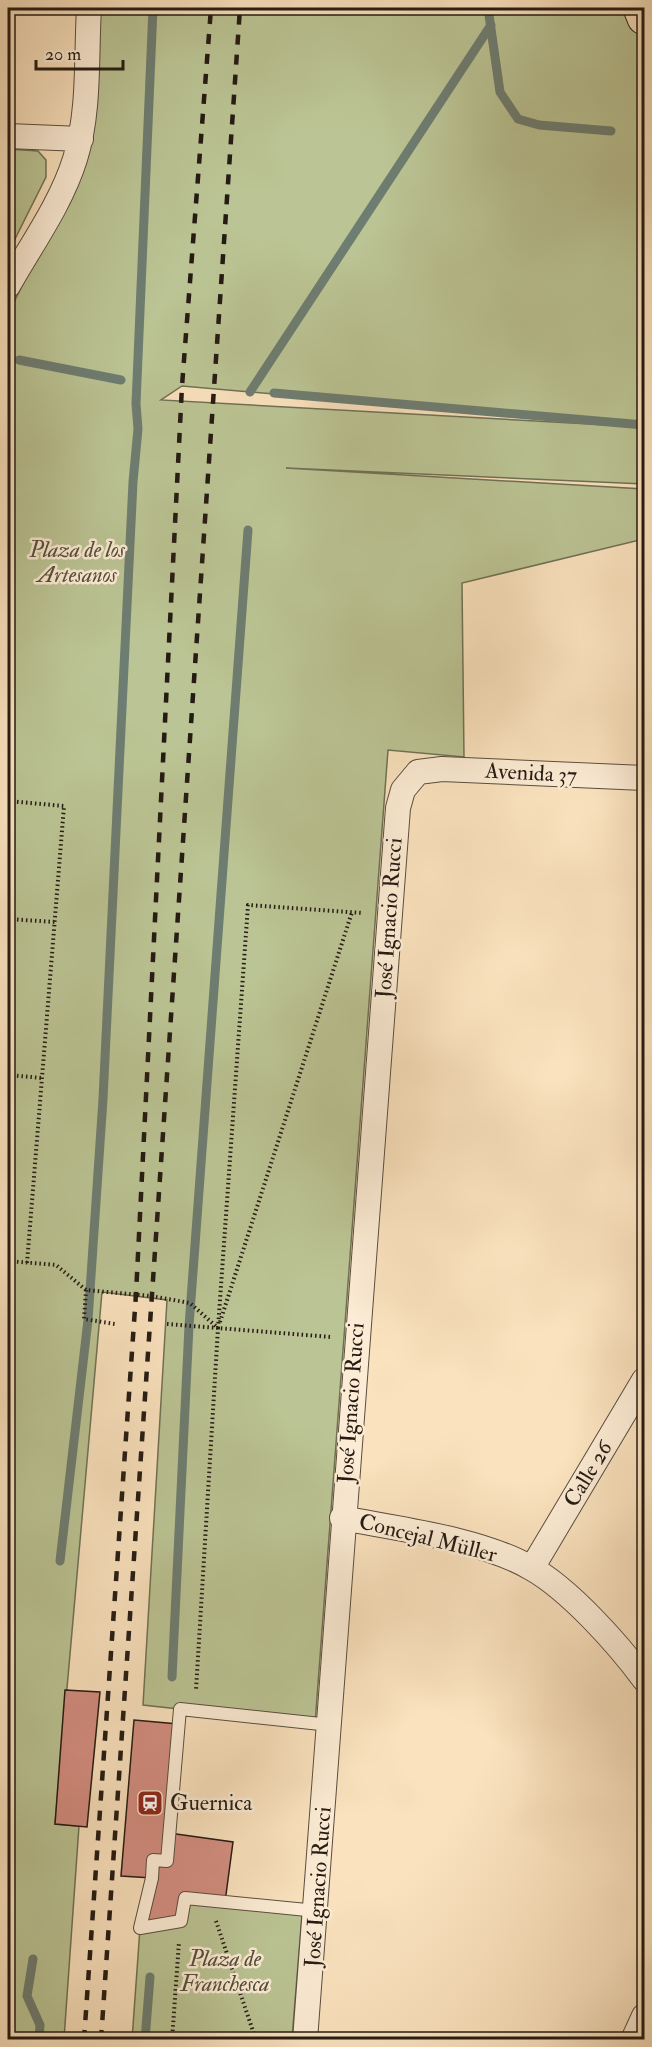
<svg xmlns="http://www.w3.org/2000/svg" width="652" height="2047" viewBox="0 0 652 2047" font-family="'IM FELL Double Pica',serif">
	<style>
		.green { fill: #bbc494; stroke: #707054; stroke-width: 1.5 }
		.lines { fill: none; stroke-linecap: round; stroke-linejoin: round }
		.stream { stroke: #6e7d71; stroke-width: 9 }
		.building { fill: #d38d80; stroke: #251b13; stroke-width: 1.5 }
		.lane-casing { stroke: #5a4d3e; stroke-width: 14 }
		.street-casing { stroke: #5a4d3e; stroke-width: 26 }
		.primary-casing { stroke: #251b13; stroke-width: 35 }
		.path { stroke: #251b13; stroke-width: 4; stroke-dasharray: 1.5 3; stroke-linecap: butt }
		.lane { stroke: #fcecd5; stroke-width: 12 }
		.street { stroke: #fcecd5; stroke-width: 24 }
		.primary { stroke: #fae2be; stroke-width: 33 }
		.rail { stroke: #251b13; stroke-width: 4.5; stroke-dasharray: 10 10; stroke-linecap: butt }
		.labels { text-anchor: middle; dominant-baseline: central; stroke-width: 5; stroke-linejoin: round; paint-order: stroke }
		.park-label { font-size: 22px; font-style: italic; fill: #524e3a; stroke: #fcecd5 }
		.street-label { font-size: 22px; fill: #251b13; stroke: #fcecd5 }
		.poi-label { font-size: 22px; fill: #251b13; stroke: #fcecd5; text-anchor: start }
	</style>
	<rect width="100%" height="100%" fill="#fae2be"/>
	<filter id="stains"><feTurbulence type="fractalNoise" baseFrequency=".00333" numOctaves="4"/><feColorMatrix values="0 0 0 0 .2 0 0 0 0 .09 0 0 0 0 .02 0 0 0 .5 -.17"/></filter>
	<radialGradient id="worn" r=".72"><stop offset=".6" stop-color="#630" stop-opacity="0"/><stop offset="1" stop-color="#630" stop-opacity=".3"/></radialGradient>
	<path class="green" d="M94,8H640L644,18V426L182,386L161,400L644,427V484L286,468L644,489V539L462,583L464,757L388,750L315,1724L143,1705L167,1300L102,1292L55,1824L79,1826L64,2039H8V315L29,271L70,203L81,173Z
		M8,149L38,151L46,160V177L8,253Z
		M185,1898L302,1915L292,2039L132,2040L140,1928Z"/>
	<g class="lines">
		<path class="stream" d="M488,8L500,92L518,119L539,125L611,131
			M19,360L121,380
			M250,392L491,25
			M274,393L644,425
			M60,1561L88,1320L103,1099L133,482L138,429L136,404L153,8
			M172,1677L189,1326L248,530
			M33,1959L27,1996L40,2025L39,2040
			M145,2040L150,1977"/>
	</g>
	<path class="building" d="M65,1690L100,1692L87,1827L55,1824Z
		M134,1720L178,1724L167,1861L153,1860L152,1878L121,1876Z
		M169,1833L233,1842L225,1902L185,1898L181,1921L140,1928L153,1860L167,1861Z"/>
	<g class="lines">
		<g class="lane-casing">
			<path id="lane" d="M317,1911L185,1898L181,1921L140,1928L152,1878L153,1860L167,1861L180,1709L330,1725"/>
		</g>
		<g class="street-casing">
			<path id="street" d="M8,136L81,139
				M8,286C31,245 61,204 75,159C90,112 86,56 89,8
				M342,1518C399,1529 481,1539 531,1568C569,1589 618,1644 644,1679
				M532,1568L644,1380
				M305,2040L398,808L403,790L418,772L442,769L644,778
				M633,2040L644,2016"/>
		</g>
		<g class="primary-casing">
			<path id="primary" d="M640,8L644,18"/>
		</g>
		<path class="path" d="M8,801L64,806L27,1263
			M8,919L55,922
			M8,1075L42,1078
			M8,1261L56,1265L86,1290L151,1296L190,1303L218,1328L196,1690
			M86,1290L84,1319L115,1324
			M220,1322L352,912
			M167,1324L331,1337
			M218,1328L248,905L363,913
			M216,1921L256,2040
			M172,2040L179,1942"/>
		<use href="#lane" class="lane"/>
		<use href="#street" class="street"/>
		<use href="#primary" class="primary"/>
		<path class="rail" d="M84,2040L136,1294L182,386L211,8
			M101,2040L240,8"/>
	</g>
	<defs>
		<g id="station-square" transform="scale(1.35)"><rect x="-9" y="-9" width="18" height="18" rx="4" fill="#8f2418" stroke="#fcecd5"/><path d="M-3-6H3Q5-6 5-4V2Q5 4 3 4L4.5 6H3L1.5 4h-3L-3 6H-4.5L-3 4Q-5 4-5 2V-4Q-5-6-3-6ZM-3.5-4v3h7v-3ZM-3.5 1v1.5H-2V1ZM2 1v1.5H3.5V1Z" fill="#fff"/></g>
	</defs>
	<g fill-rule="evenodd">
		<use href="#station-square" x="150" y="1803"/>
	</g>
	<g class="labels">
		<g class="park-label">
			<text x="77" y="550">Plaza de los<tspan x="77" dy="25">Artesanos</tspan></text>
			<text x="225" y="1959">Plaza de<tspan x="225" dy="25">Franchesca</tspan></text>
		</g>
		<g class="street-label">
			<text transform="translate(531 773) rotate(3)">Avenida 37</text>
			<text transform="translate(389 918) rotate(-86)">José Ignacio Rucci</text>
			<text transform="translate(351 1403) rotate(-86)">José Ignacio Rucci</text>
			<text transform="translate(588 1474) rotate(-59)">Calle 26</text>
			<text transform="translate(428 1538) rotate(14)">Concejal Müller</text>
			<text transform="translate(318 1887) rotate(-86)">José Ignacio Rucci</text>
		</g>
		<g class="poi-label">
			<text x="170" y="1803">Guernica</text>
		</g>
	</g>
	<rect width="652" height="2047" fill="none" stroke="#fae2be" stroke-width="30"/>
	<rect x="9" y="9" width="634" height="2029" fill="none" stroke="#251b13" stroke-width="3"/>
	<rect x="15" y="15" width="622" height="2017" fill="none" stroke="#251b13" stroke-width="1.5"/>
	<path d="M36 60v9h87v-9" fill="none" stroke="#251b13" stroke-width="3"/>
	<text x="45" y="60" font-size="18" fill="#251b13" stroke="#fcecd5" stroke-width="4.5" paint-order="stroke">20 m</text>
	<rect width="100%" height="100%" filter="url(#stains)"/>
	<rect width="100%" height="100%" fill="url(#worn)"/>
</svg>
